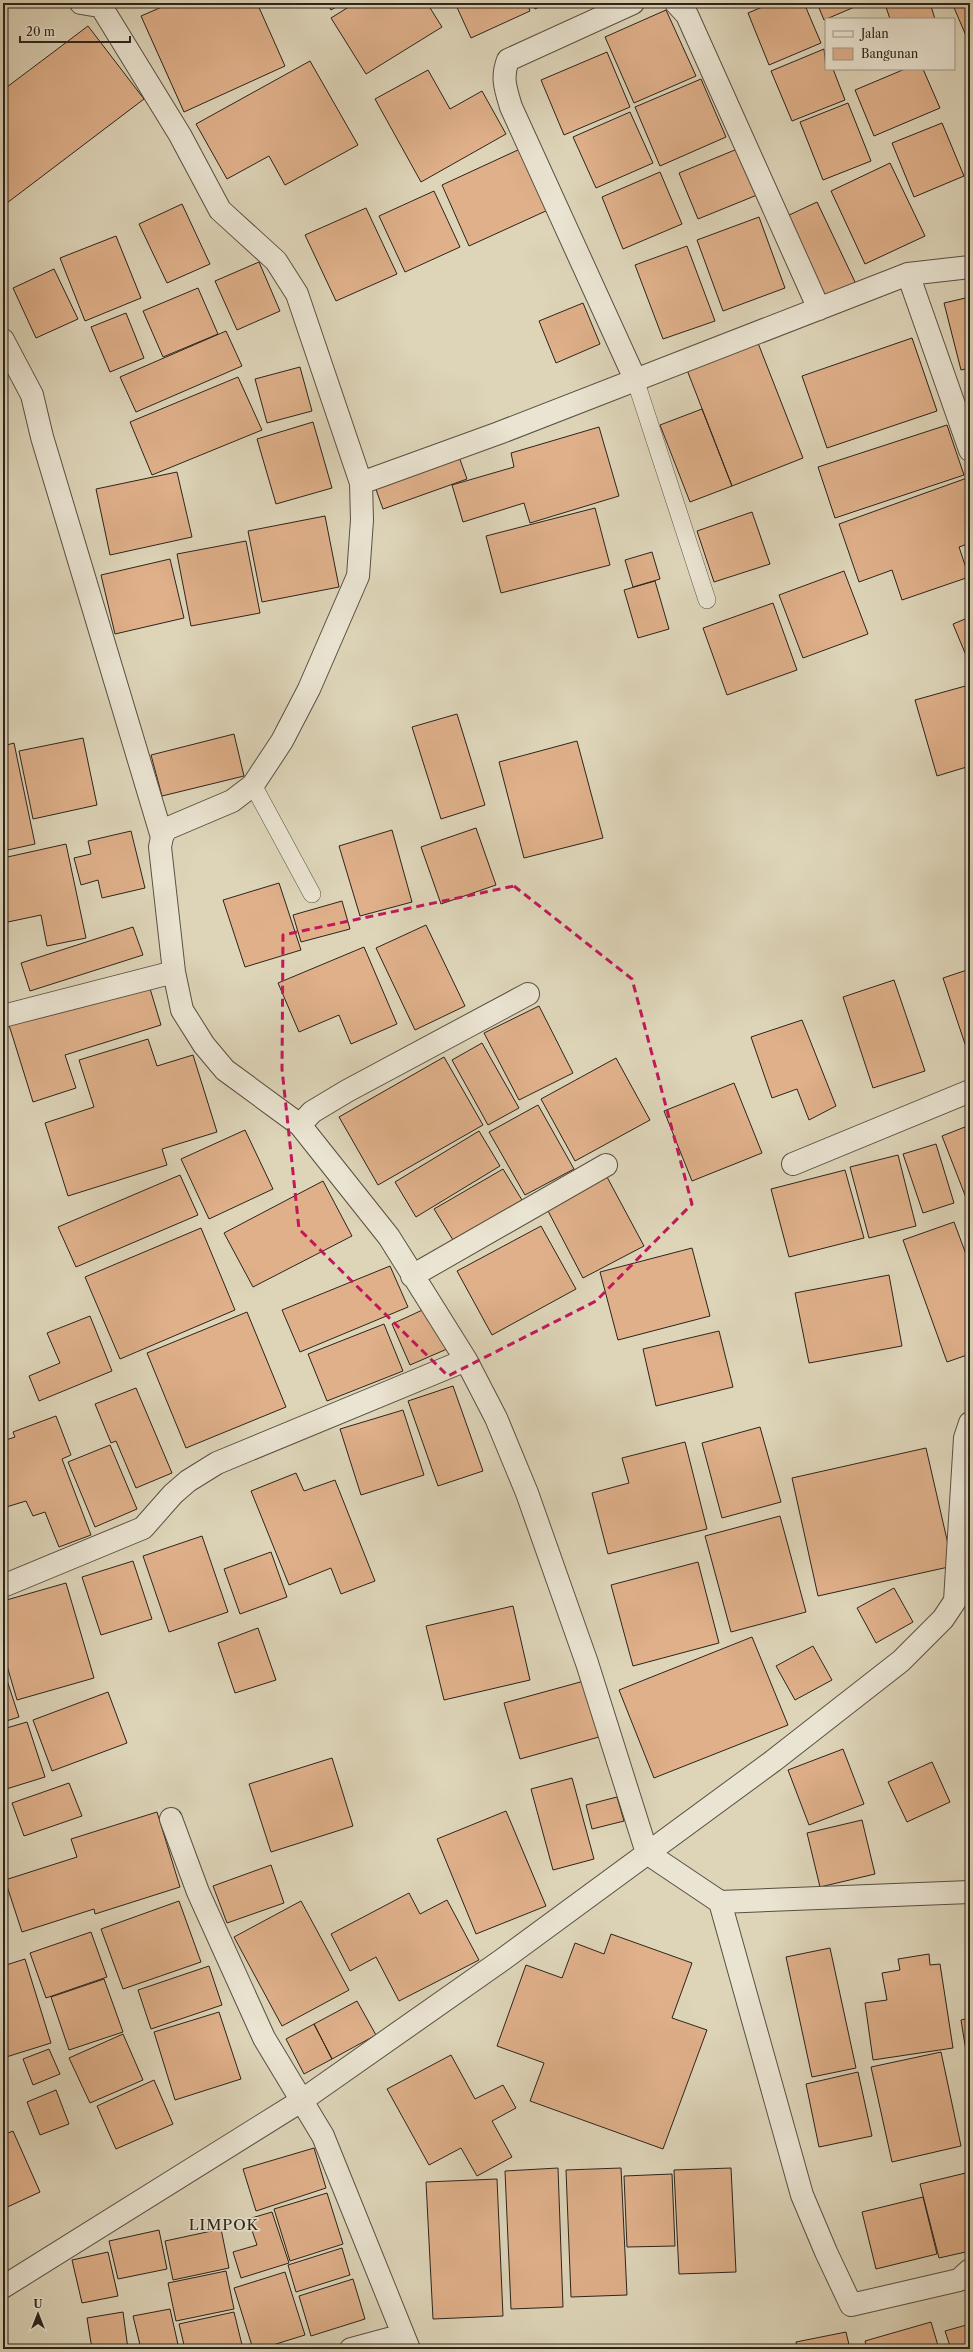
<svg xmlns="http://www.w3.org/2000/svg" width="973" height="2352" viewBox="0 0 973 2352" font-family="'Libre Caslon Text',serif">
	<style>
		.building { fill: #dfb08a; stroke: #2c241b }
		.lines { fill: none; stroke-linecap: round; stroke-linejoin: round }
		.service-casing { stroke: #585042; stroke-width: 18 }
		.minor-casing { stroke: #585042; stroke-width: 24 }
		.service { stroke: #eae4d2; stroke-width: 17 }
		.minor { stroke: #eae4d2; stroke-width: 22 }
		.marked { fill: none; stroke: #c2185b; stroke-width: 3; stroke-dasharray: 8 5; stroke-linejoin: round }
		.labels { text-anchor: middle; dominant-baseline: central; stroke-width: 3.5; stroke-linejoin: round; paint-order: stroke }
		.quarter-label { font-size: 15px; letter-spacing: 1px; fill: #2c241b; stroke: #eae4d2 }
	</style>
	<rect width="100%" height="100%" fill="#ded5b9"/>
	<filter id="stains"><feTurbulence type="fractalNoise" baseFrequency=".005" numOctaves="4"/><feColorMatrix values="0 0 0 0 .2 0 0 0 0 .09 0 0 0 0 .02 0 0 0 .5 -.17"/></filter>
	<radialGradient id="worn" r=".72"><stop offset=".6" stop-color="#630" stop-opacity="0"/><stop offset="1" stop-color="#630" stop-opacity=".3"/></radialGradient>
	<path class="building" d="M171,3H257L285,66L184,112L141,16Z
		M327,3H343L331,10Z
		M355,3H427L442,27L366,74L331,18Z
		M455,3H527L530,11L471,38Z
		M532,3H547L535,9Z
		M772,3H804L821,43L769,65L748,13Z
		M817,3H864L824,20Z
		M887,3H930L935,19H890L885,4Z
		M952,3H970V45Z
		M666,10L696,76L634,103L605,37Z
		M88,26L144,99L3,206V90Z
		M824,49L826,69H833L845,100L792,121L771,71Z
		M607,52L630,107L564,135L541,80Z
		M310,61L358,145L285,185L269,156L227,179L196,124Z
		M905,69H923L940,108L874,136L855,90Z
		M428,70L450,109L482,91L506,134L421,182L375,99Z
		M701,79L726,137L660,166L635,107Z
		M848,103L871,161L823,180L800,122Z
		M630,112L653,163L596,188L573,137Z
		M942,123L964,176L914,197L892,143Z
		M742,147L762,193L698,219L679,173Z
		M520,149L548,210L469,246L442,185Z
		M890,163L925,236L865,264L831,191Z
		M660,172L682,224L623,249L602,197Z
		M434,191L460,247L405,272L379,216Z
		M817,202L856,284L824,299L785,217Z
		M182,204L210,264L167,283L139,224Z
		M366,208L397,274L336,301L305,235Z
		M759,217L785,288L723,311L697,240Z
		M116,236L141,298L85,321L60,258Z
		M687,246L715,321L663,339L635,265Z
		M259,262L280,311L237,330L215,281Z
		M54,269L78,319L36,338L13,288Z
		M198,288L218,334L163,357L143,311Z
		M970,297V368L961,370L944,303Z
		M583,303L600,344L556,363L539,321Z
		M126,313L144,358L110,372L91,327Z
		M226,331L242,366L136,412L120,377Z
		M912,338L937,411L827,448L802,376Z
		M758,343L803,458L732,486L687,370Z
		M300,367L312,411L267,423L255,379Z
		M238,377L262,430L152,475L130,422Z
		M702,409L732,486L690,502L660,425Z
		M313,422L332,488L276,504L257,439Z
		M947,425L964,475L835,518L818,467Z
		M599,427L619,496L530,523L524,503L463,522L452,485L514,467L511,453Z
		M458,454L467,479L383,509L374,484Z
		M177,472L192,537L110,555L96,489Z
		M967,478L970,486V543L959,547L969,577L902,600L892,570L859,582L839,524Z
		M595,508L610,565L501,593L486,536Z
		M752,512L770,564L714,582L697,531Z
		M325,516L339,587L262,602L248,531Z
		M246,541L260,613L191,626L177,554Z
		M652,552L660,579L633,587L625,560Z
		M170,559L184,618L115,634L101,575Z
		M844,571L868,634L803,658L779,595Z
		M655,581L669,629L638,638L624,590Z
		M773,603L797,670L727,695L703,628Z
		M970,617V665L953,624Z
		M969,685L970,766L937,776L915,700Z
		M457,714L485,805L441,819L412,727Z
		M234,734L244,776L162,796L151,755Z
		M83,738L97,805L33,819L19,751Z
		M577,741L603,838L524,858L499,762Z
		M14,743L35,844L3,851V746Z
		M476,828L496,885L441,904L421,847Z
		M392,830L412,902L360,916L339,846Z
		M131,831L145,888L102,898L98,880L81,885L74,858L91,854L88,841Z
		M66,844L86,938L47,946L41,915L3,923V858Z
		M279,883L301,950L245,967L223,900Z
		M342,901L350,929L301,942L293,915Z
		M426,925L465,1006L415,1030L376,948Z
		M133,927L143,955L30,991L21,963Z
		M364,947L397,1024L351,1044L339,1015L299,1032L278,983Z
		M970,969V1059L943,978Z
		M894,980L925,1071L873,1088L843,997Z
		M148,982L161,1025L65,1055L76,1088L33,1102L9,1025Z
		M539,1006L573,1073L519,1100L484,1033Z
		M802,1020L836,1106L809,1120L797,1089L772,1098L751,1037Z
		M148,1039L157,1066L193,1055L217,1132L162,1149L167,1165L68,1196L45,1123L94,1107L79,1060Z
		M482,1043L519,1108L488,1125L452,1060Z
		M444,1057L483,1125L378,1185L339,1117Z
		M616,1058L650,1120L575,1161L541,1099Z
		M734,1083L762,1153L692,1181L664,1111Z
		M538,1105L574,1169L525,1195L489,1132Z
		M970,1125V1208L942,1136Z
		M245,1130L273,1189L209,1219L181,1159Z
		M479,1131L500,1166L416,1217L395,1182Z
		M936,1144L954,1203L923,1213L903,1154Z
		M898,1155L916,1226L869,1238L850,1167Z
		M503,1169L522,1200L453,1240L434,1209Z
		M845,1170L864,1238L789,1257L771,1189Z
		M180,1175L198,1215L76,1267L58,1227Z
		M607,1177L644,1246L583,1278L547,1209Z
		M323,1181L352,1236L253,1287L224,1233Z
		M954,1222L970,1265V1354L947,1362L903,1240Z
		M541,1226L576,1289L492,1335L457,1271Z
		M201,1228L235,1310L120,1359L85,1277Z
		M692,1248L710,1316L618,1340L600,1272Z
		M390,1266L408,1307L300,1352L282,1310Z
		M889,1275L902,1346L809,1363L795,1293Z
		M429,1307L447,1349L410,1365L392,1324Z
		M247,1312L286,1407L186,1448L147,1353Z
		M90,1316L112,1371L39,1401L29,1376L60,1363L47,1333Z
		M384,1324L403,1371L327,1401L308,1354Z
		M719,1331L733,1387L656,1406L643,1349Z
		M453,1386L483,1471L438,1486L408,1401Z
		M136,1388L172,1473L136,1488L116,1441L111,1443L95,1404Z
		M403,1410L424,1475L361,1495L340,1429Z
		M56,1416L71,1455L62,1459L91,1535L59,1547L45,1512L33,1516L26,1501L3,1508V1441L15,1437L13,1432Z
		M760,1427L781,1502L722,1518L702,1443Z
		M685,1442L707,1529L608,1554L592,1493L629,1483L622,1458Z
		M110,1445L137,1509L95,1527L68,1462Z
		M926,1448L953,1566L818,1596L792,1478Z
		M296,1473L304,1491L335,1480L375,1581L341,1594L331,1568L289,1585L251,1491Z
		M780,1516L806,1612L731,1632L705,1536Z
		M202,1536L228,1612L169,1632L143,1556Z
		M271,1552L287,1597L240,1614L224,1569Z
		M133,1561L152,1619L101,1635L82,1577Z
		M698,1562L719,1643L633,1666L611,1585Z
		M66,1583L94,1678L17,1700L3,1652V1601Z
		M894,1588L913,1622L876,1643L857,1608Z
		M513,1606L530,1680L444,1700L426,1626Z
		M258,1628L276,1680L235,1693L218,1643Z
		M752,1637L788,1725L654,1778L619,1690Z
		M813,1646L832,1680L795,1700L776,1666Z
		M3,1668L19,1717L3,1722Z
		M584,1681L599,1737L520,1759L504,1703Z
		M108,1692L127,1743L52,1771L33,1720Z
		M27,1722L45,1777L3,1790V1729Z
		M843,1749L864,1804L809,1825L788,1770Z
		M332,1758L353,1826L271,1852L249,1784Z
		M932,1762L950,1802L907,1822L888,1782Z
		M572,1778L594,1859L553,1870L531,1789Z
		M69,1783L82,1816L24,1836L12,1803Z
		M617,1797L624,1821L592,1829L586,1805Z
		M506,1811L546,1906L476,1934L437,1839Z
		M157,1812L180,1887L95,1914L94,1909L22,1932L5,1880L77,1857L71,1839Z
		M862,1820L875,1874L820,1887L807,1833Z
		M271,1865L284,1903L227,1923L213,1886Z
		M409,1893L420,1914L447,1900L479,1960L399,2001L376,1957L350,1971L331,1934Z
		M179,1901L201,1962L123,1989L101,1929Z
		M301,1901L349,1990L282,2026L234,1937Z
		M91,1932L107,1977L46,1998L30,1953Z
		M611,1934L692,1963L672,2018L707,2030L663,2149L530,2101L544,2063L497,2046L526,1965L562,1978L575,1943L604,1954Z
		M830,1948L856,2068L812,2077L786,1957Z
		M929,1954L930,1965L940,1964L953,2048L873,2060L865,2003L887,2000L882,1973L900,1970L898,1959Z
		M25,1959L51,2043L3,2058V1966Z
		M209,1966L222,2005L151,2029L138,1990Z
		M104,1979L123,2032L69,2050L51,1997Z
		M357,2001L376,2035L332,2059L314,2024Z
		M219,2012L241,2079L175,2100L154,2032Z
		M970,2018V2050L966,2051L961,2020Z
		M314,2024L332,2059L304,2074L286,2039Z
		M123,2034L143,2080L90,2103L69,2058Z
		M49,2049L60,2074L33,2085L23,2059Z
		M941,2052L961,2146L892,2162L871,2067Z
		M451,2055L475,2099L503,2085L516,2108L492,2121L512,2157L477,2176L461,2148L429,2165L387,2089Z
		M858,2072L872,2136L819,2147L806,2084Z
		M154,2080L173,2124L116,2149L97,2106Z
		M56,2090L69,2124L40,2135L27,2102Z
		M13,2131L40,2192L3,2209V2135Z
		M314,2148L326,2188L256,2211L243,2169Z
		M558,2168L563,2307L511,2309L505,2171Z
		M621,2168L627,2295L571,2297L566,2170Z
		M731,2168L736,2272L679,2274L674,2170Z
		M970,2172V2251L939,2258L920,2184Z
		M672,2174L675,2246L627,2247L624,2176Z
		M497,2179L503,2316L433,2319L426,2182Z
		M327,2193L343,2244L290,2261L274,2209Z
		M923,2197L937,2254L876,2269L862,2212Z
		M272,2212L289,2263L241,2278L233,2252L257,2245L248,2219Z
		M221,2229L229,2268L173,2280L165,2241Z
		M159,2230L167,2269L118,2279L109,2241Z
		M342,2248L350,2275L296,2292L288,2265Z
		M108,2252L118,2296L82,2303L72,2260Z
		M226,2271L234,2309L176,2321L168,2283Z
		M285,2272L305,2335L260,2349H253L234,2288Z
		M353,2279L365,2319L311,2336L299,2296Z
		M170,2309L179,2349H141L133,2316Z
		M123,2312L128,2349H92L87,2318Z
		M234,2312L243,2349H185L179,2324Z
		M931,2322L939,2349H867L865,2341Z
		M970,2324V2349H951L945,2331Z
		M846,2332L850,2349H797L796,2342Z"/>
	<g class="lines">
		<g class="service-casing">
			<path id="service" d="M635,379L707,600
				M253,785L312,894"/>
		</g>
		<g class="minor-casing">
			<path id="minor" d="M81,3L99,6
				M99,3L180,135L220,210L276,261L297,294L361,483L362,520L358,576L309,689L282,741L253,785L232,801L166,829L162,837L160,847L174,972L182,1010L204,1045L225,1070L300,1125L389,1237L466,1360L496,1418L527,1493L587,1663L647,1853L720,1902L802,2195L826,2252L851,2305L959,2280L970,2270
				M633,3L508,60C501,78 506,90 511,107L635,379
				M676,3L687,15L819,309
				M908,274L970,450
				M3,340L32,395L42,437L162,837
				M361,483L499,433L908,274L970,267
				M3,1016L174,972
				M300,1125L312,1112L347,1091L528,994
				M793,1164L970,1091
				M412,1276L606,1165
				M3,1586L143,1528L173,1494L188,1481L217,1463L466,1360
				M171,1819L198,1892L264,2038L323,2136L409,2349
				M720,1902L970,1892
				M3,2287L301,2101L502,1960L773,1761L901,1661L943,1619L955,1601L965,1438L970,1423
				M351,2349L403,2335"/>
		</g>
		<use href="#service" class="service"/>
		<use href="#minor" class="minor"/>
	</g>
	<path class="marked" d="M514,886L632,979L692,1204L596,1301L448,1376L299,1229L282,1069L283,935Z"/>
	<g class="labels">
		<g class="quarter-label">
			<text x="224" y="2224">LIMPOK</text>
		</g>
	</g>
	<rect width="973" height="2352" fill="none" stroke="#ded5b9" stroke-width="16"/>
	<rect x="4" y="4" width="965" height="2344" fill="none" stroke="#2c241b" stroke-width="2"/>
	<rect x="8" y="8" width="957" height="2336" fill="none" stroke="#2c241b"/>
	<rect x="825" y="18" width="130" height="52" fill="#eae4d2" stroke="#9e9789"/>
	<rect x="833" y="31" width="20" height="6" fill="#eae4d2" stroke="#9e9789"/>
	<text x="861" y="38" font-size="12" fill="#2c241b">Jalan</text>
	<rect x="833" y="48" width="20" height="12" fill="#dfb08a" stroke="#9e9789"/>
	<text x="861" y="58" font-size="12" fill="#2c241b">Bangunan</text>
	<g transform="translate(38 2314)" stroke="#eae4d2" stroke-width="3" paint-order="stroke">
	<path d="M0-3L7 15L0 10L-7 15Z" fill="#2c241b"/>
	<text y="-6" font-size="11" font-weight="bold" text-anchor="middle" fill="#2c241b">U</text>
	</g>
	<path d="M20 36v6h110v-6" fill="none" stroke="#2c241b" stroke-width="2"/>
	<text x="26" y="36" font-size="12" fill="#2c241b" stroke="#eae4d2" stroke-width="3" paint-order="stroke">20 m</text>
	<rect width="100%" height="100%" filter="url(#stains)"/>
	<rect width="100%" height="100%" fill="url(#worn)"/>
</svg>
